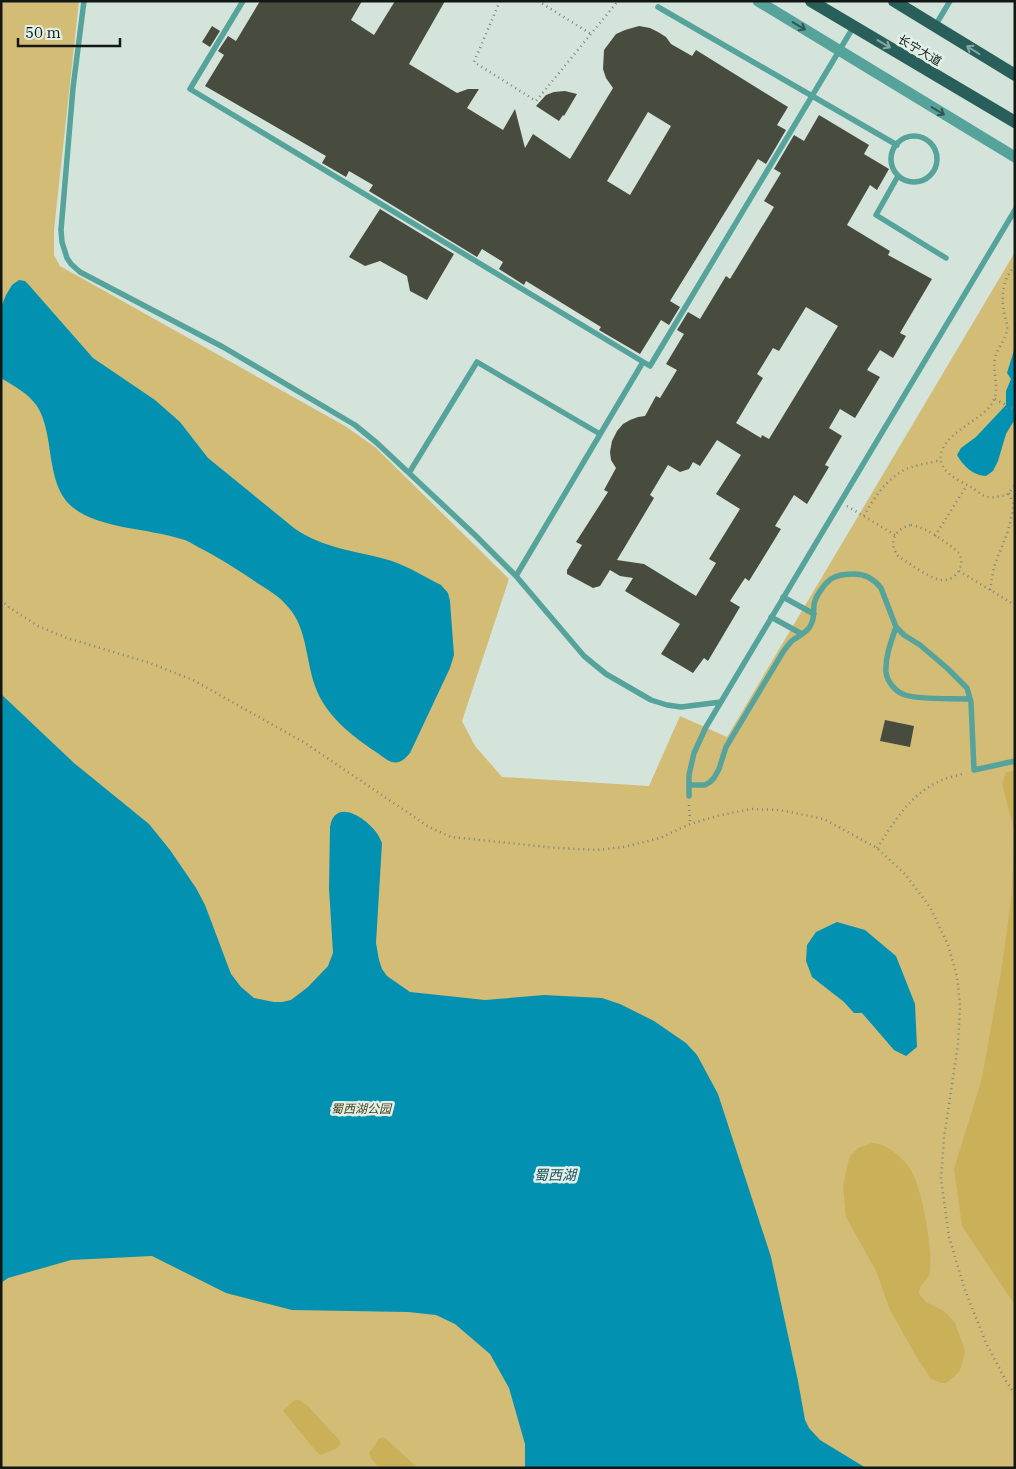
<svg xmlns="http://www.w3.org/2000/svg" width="1016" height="1469" viewBox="0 0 1016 1469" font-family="'IBM Plex Serif','Noto Sans SC',serif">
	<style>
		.green { fill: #d3bc76 }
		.forest { fill: #cbb05a }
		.water { fill: #0391b1 }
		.building { fill: #474c3f; fill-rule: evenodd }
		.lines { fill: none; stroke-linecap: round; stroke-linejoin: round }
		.path { stroke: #7a857e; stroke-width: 2.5; stroke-dasharray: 1 4; stroke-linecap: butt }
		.service { stroke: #56a39c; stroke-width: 5.5 }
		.minor { stroke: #56a39c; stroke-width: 11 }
		.primary { stroke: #295f5b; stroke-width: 12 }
		.oneway { stroke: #315752 }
		.oneway2 { stroke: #86a8a1 }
		.labels { text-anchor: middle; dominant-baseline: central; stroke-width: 5; stroke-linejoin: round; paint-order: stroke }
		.street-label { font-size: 12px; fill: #131815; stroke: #e2f1e7 }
		.park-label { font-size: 12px; font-style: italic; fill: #4b3f1a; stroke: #e2f1e7 }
		.water-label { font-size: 14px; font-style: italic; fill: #225260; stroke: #e2f1e7 }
	</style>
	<rect width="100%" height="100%" fill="#d5e4da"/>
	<path class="green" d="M1,1H79L54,230V255L60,266L345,426L375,447L509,579L462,721L475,746L502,777L649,786L680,716L727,737L1015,252V1468H1Z"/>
	<path class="forest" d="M1015,771V1305L962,1226L954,1169L982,1078L1002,966L1011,900L1015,833L1002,784L1006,772Z
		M872,1143C887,1143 903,1158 911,1170C922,1188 933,1250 930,1271C929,1281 919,1283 919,1294L926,1302L944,1311L949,1316L955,1323L963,1345L965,1352L960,1370L954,1377L946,1383H941L931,1379L916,1356L890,1310L876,1271L846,1217L843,1186L849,1159L851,1155L858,1148Z
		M294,1400H299L308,1406L340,1441L341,1444L336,1449L320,1455L315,1450L283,1411Z
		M382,1437L385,1438L418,1468H380L372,1460L369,1453L379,1439Z"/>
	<path class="water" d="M19,280L25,281L28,284L93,358L155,400L180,422L208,458L294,528C323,549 359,551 392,561C409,567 425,577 441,585L448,593L450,601L454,655L450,668L410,753C397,769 390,762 376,752C352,736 325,715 315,686C306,661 307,629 289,608C280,596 266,589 253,580C235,568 218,557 198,547C193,544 187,540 181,539C148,528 96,529 70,505C45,481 55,434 37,406C28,393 14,386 1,378V307L6,295L12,285Z
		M1015,347V419L1006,434L998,461L993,471L986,476C974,476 963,466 957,455L961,448L976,437L1006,405V391L1011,379L1007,373Z
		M1,694L74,763L149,824L170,850L196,888L205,905L231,974L241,987L254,998L274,1002H282L291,1000L308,987L328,966L333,953L329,888L330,827C335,797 366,818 376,832C379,836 380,839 382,843L376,943L379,960L382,969L387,976L410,992L485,1000L544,995L602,998L620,1004L654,1021L686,1043L697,1055L718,1094L771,1257L798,1381L805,1420L809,1428L820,1440L866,1468H525V1444L509,1388L490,1354L455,1324L436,1315L408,1312L292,1310L226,1293L152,1256L71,1260L8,1278L1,1283Z
		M837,922L865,930L896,956L915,1004L917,1047L906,1056L894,1050L862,1013H854L844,1002L812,977L806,961L807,945L816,932Z"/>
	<path class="building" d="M260,1H362L351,20L374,35L395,1H445L409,64L457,93L468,89H479L467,108L503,130L515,109L525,148L533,134L570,159L613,88L606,78L603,69L604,50L616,34L625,30L639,26L650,28L658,32L666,37L671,44L692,56L696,50L788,107L777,125L786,130L766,164L758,159L670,301L680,307L669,325L661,320L640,354L599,330L601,327L526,281L524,285L499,269L503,262L482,249L477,257L369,191L373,185L349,171L346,177L322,163L326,156L205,86L224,55L218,51L228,36L236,41ZM648,112L671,126L630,195L607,181Z
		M212,26L220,31L210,47L202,42Z
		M565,91L577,94L564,116L563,115L559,121L536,106L546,95L554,92Z
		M819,115L869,145L864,154L889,169L877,190L870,185L847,225L890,251L888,255L932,279L900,333L906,336L893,358L880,350L867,370L880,377L855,418L840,409L829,428L842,436L825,465L829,467L807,504L794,495L775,526L781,529L749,581L745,578L730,601L740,607L708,661L704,658L693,673L661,654L680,624L625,591L633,578L620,576L610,570L600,586L593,588L567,574V570L582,545L576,542L608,492L604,490L616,468L611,460L610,452L612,441L617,431L623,424L630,420L638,417L645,416L656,396L660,398L677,370L666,364L684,334L677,330L688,312L700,319L726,276L730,279L774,207L764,201L781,173L774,169L794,135L804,141ZM806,307L838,326L769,439L762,435L761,438L736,423L763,378L757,374L773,348L779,351ZM717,440L741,455L716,494L740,509L709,559L716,563L696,596L644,564L617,560L654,498L650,495L668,465L680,472L689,469L693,462L700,466Z
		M380,209L454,254L427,300L410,291L407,276L380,261L365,266L349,257Z
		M885,720L914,726L910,747L880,741Z"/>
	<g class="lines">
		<path class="path" d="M500,1L474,62L536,101L618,1
			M538,1L591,34
			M1015,266C1003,278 1001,295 1004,312C1005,318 1008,324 1007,330C1006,339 999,346 996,355C991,368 999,383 995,396C990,419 948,428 941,453C937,471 958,480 971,487C976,490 982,496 988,497C993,498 1001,496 1007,495L1015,485
			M995,399L1004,404L1007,409L1015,408
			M847,506L895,535
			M864,516C874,498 886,479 906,469C916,465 930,463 941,460
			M911,525C926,527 948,543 959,553C962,559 962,566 958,572C955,576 950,580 945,580C933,582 910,563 899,557C887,544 895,528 911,525Z
			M935,536L967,485
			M959,571L1015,605
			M990,590L994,567L1008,531L1013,511V503L1009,493
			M1,600L10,608L38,626L67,638L150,663L193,680L305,743L429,827L451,837L557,848L597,850L624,847L660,838L690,824L717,816L751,809L780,810L824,819L877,848L905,874L930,907L948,945L957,976L960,1005L958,1044L944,1138L941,1179L949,1237L965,1290L986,1343L1006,1381L1015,1394
			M689,805L690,824
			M877,848C893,824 909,796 936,783C945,778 956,776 965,773"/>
		<path class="service" d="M84,1L73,88L61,230L62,242L67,258L71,264L80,272L223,347L355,425L377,443L475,535L516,576
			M243,1L190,89L650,366L854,26
			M658,7L897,145
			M935,26L950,1
			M891 159a23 23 0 1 1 46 0a23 23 0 1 1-46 0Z
			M898,176L876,215L946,258
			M643,362L516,576L584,656L606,674L651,700L667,705L681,707L721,702
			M409,473L477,362L600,434
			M783,597L814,614
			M771,617L802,634
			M896,627C891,642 885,657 886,672C887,682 896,692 905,695C920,700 953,698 970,699
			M689,785H705L710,782L714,778L719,769L726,747L783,652C786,648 789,643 793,640C799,636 805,633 809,628C815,619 813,614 814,605C815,597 824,584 831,579C837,575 847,574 854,574C865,574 874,579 881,588L896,627L904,635L920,645L947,668L967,688L971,702L974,770L1015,761
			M689,796V775L694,753L706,727L1015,210"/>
		<path class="minor" d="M758,1L1015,157"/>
		<path class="primary" d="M811,1L1015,122
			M894,1L1015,75"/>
	</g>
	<defs><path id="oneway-shaft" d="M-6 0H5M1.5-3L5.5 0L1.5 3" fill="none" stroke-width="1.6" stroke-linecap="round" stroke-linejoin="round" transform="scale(1.25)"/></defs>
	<g class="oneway">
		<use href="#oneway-shaft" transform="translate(799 26) rotate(31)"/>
		<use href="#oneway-shaft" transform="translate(938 111) rotate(31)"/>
	</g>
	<g class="oneway2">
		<use href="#oneway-shaft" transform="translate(884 44) rotate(31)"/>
		<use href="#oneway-shaft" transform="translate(973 50) rotate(-148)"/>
	</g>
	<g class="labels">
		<g class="street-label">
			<text transform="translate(920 50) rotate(31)">长宁大道</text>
		</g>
		<g class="park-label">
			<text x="361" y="1108">蜀西湖公园</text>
		</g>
		<g class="water-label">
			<text x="555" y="1175">蜀西湖</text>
		</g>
	</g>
	<rect width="1016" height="1469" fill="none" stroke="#131815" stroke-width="5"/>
	<path d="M18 38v8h102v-8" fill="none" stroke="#131815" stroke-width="2.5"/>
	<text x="25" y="38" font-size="15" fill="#131815" stroke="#e2f1e7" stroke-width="4" paint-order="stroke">50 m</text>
</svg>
